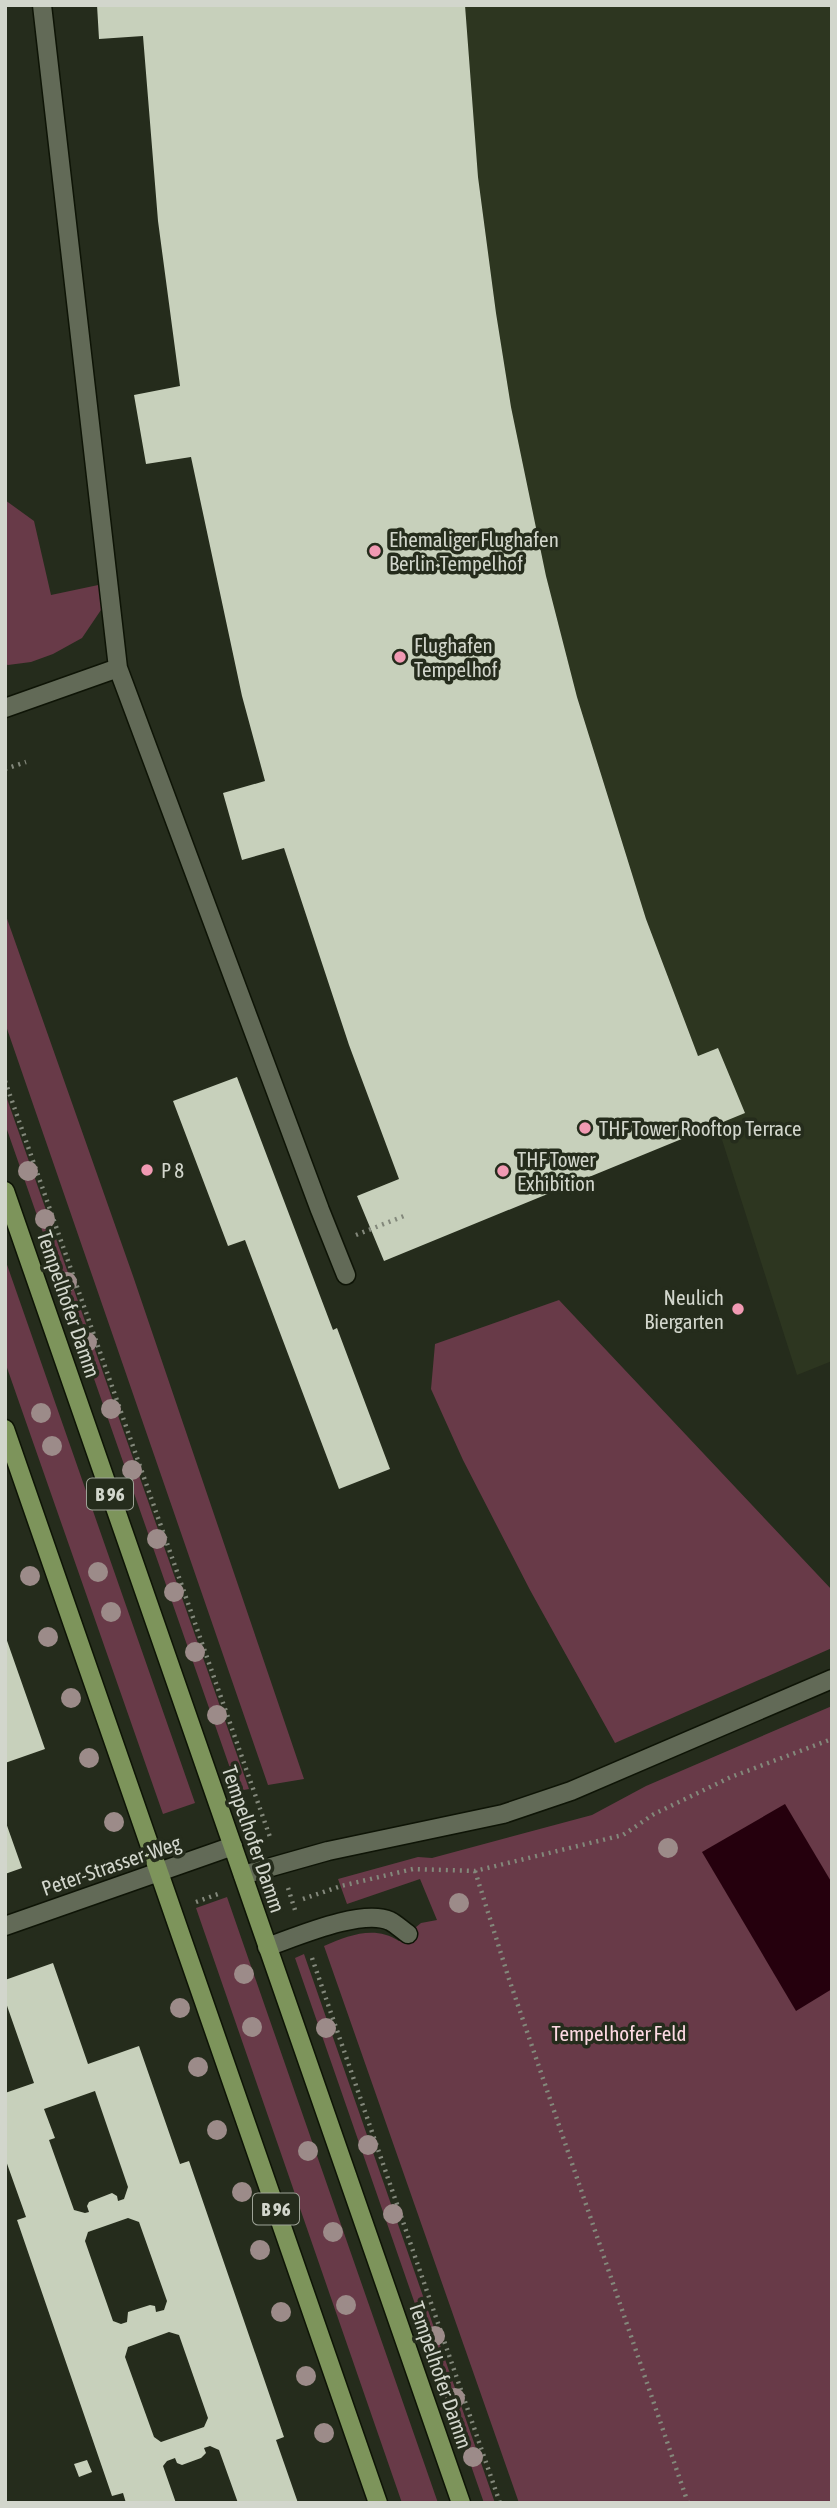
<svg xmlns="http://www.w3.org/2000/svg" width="837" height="2508" viewBox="0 0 837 2508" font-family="'Asap Condensed',sans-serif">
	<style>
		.built { fill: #2d3620 }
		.green { fill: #683a48 }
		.water { fill: #25000d }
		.building { fill: #c7d0bb; fill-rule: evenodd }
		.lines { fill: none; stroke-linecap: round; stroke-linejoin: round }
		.service-casing { stroke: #0e1406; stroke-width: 21 }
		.minor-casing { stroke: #0e1406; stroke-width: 21 }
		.primary-casing { stroke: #0e1406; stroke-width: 21 }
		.path { stroke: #83887b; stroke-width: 4.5; stroke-dasharray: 2 5; stroke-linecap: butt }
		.service { stroke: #626a57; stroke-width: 18 }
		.minor { stroke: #626a57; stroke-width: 18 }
		.primary { stroke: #7d945b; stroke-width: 18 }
		.tree { fill: #9c8b89 }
		.poi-dot { fill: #f19ab3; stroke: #252c1c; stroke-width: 2.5 }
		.labels { text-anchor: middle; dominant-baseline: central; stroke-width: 7; stroke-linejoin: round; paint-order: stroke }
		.shield { fill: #252c1c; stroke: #9ea397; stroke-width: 2 }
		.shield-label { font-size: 19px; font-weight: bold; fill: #d2d6cc }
		.poi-label { font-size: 21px; fill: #d2d6cc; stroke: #252c1c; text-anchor: start }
		.street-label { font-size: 21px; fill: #d2d6cc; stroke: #252c1c }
		.park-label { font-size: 21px; fill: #fdd9e2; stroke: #252c1c }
	</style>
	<rect width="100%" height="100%" fill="#252c1c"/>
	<path class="built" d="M465,5H832V1361L797,1375L717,1124L718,1048L698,1056L646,919L577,697L546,576L511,407L496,313L478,177Z"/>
	<path class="green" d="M5,500L34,521L51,595L103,584V607L82,638L53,654L31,662L8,665L5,664Z
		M5,913L133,1276L304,1779L268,1785L5,1023Z
		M5,1093L249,1789L238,1791L237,1788L5,1124Z
		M5,1259L195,1803L163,1814L5,1362Z
		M559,1300L832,1590V1648L615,1743L530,1590L463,1460L431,1389L435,1344Z
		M832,1706V2503H519L324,1946C349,1935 375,1925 399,1941L421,1923L437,1920L420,1879L347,1904L338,1879L418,1857L432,1858L592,1815L646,1786Z
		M227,1897L253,1972L438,2503H402L196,1908Z
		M304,1954L495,2503H484L295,1958Z"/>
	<path class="water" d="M785,1804L832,1883V1989L796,2011L702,1852Z"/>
	<path class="building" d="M97,5H465L478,177L496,313L511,407L546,576L577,697L646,919L698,1056L718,1048L745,1113L384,1261L357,1196L399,1179L349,1045L284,848L242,860L223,793L265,781L242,696L191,457L146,464L134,395L180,386L158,221L143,36L99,39Z
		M237,1077L333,1330L337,1328L390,1469L339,1489L245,1240L228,1246L173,1101Z
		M5,1635L45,1749L5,1763Z
		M5,1820L22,1868L5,1874Z
		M53,1963L88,2064L139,2046L180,2164L189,2161L284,2437L276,2440L298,2503H238L219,2450L210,2446L204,2448L206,2453L201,2458L182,2465L177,2463L175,2458L167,2461L163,2466L176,2503H126L123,2493L112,2496L17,2220L26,2217L5,2158V2093L34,2083L5,2000V1980ZM95,2091L128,2187L124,2199L118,2201L117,2196L112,2193L89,2202L87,2206L89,2212L85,2213L74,2210L49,2140L55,2138L44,2109ZM128,2218L139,2222L167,2301L164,2310L156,2312L155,2306L150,2305L128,2312L127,2322L121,2324L113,2321L85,2241L88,2232ZM169,2332L179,2335L208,2418L204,2427L161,2442L154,2437L125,2357L128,2347Z
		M87,2460L92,2472L79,2477L74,2464Z"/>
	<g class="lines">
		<g class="service-casing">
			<path id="service" d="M118,668L320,1210L346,1275
				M5,708L118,668L42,5
				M243,1875L328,1851L503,1814L571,1791L832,1679
				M267,1947C296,1937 362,1908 390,1921C396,1924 402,1930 408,1934"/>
		</g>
		<g class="minor-casing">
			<path id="minor" d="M5,1926L233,1846"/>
		</g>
		<g class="primary-casing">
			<path id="primary" d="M5,1191L461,2503
				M5,1429L378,2503"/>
		</g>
		<path class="path" d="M5,769L26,762
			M5,1081L271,1840
			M356,1235L404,1216
			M475,1871L509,1979L688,2503
			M288,1888L295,1910
			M303,1899L341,1886L413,1869L475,1871L623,1835L654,1814L731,1777L832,1739
			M196,1902L221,1893
			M312,1958L500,2503"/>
		<use href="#service" class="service"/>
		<use href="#minor" class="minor"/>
		<use href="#primary" class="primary"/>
	</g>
	<g class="tree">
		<circle cx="28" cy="1171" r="10"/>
		<circle cx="45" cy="1219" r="10"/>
		<circle cx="67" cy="1282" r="10"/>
		<circle cx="87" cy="1342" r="10"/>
		<circle cx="111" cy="1409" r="10"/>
		<circle cx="41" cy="1413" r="10"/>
		<circle cx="52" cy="1446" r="10"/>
		<circle cx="132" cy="1470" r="10"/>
		<circle cx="157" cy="1539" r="10"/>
		<circle cx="98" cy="1572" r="10"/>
		<circle cx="30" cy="1576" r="10"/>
		<circle cx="174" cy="1592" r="10"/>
		<circle cx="111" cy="1612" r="10"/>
		<circle cx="48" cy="1637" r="10"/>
		<circle cx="195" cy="1652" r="10"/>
		<circle cx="71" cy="1698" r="10"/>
		<circle cx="217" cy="1715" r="10"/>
		<circle cx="89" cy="1758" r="10"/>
		<circle cx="114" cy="1822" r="10"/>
		<circle cx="668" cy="1848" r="10"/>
		<circle cx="459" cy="1903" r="10"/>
		<circle cx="244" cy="1974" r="10"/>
		<circle cx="180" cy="2008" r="10"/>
		<circle cx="252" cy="2027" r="10"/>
		<circle cx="326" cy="2028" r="10"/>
		<circle cx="198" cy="2067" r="10"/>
		<circle cx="217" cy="2130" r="10"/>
		<circle cx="368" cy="2145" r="10"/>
		<circle cx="308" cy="2151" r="10"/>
		<circle cx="242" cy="2192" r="10"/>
		<circle cx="393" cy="2214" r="10"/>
		<circle cx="333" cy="2232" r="10"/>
		<circle cx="260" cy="2250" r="10"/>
		<circle cx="346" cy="2305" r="10"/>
		<circle cx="281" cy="2312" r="10"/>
		<circle cx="435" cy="2336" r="10"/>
		<circle cx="306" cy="2376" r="10"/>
		<circle cx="455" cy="2398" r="10"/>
		<circle cx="324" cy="2433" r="10"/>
		<circle cx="473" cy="2457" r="10"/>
	</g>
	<g class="poi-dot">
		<circle cx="375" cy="551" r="7"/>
		<circle cx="400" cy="657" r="7"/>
		<circle cx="585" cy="1128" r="7"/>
		<circle cx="147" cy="1170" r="7"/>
		<circle cx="503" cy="1171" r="7"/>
		<circle cx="738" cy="1309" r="7"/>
	</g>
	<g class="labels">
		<g class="shield">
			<rect x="87" y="1478.5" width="46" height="31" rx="5"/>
			<rect x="253" y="2193.5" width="46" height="31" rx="5"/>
		</g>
		<g class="shield-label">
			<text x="110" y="1494">B 96</text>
			<text x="276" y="2209">B 96</text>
		</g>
		<g class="poi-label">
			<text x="389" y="539">Ehemaliger Flughafen<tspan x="389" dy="24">Berlin-Tempelhof</tspan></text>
			<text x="414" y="645">Flughafen<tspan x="414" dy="24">Tempelhof</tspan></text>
			<text x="599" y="1128">THF Tower Rooftop Terrace</text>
			<text x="517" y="1159">THF Tower<tspan x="517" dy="24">Exhibition</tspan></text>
			<text x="161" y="1170">P 8</text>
			<text x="724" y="1297" text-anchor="end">Neulich<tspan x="724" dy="24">Biergarten</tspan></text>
		</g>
		<g class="street-label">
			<text transform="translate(69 1304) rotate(71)">Tempelhofer Damm</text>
			<text transform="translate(254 1839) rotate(71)">Tempelhofer Damm</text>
			<text transform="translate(111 1865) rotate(-19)">Peter-Strasser-Weg</text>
			<text transform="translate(441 2375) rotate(71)">Tempelhofer Damm</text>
		</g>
		<g class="park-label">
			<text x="619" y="2033">Tempelhofer Feld</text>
		</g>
	</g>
	<rect width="837" height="2508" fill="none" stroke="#d2d6cc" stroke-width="14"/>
</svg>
